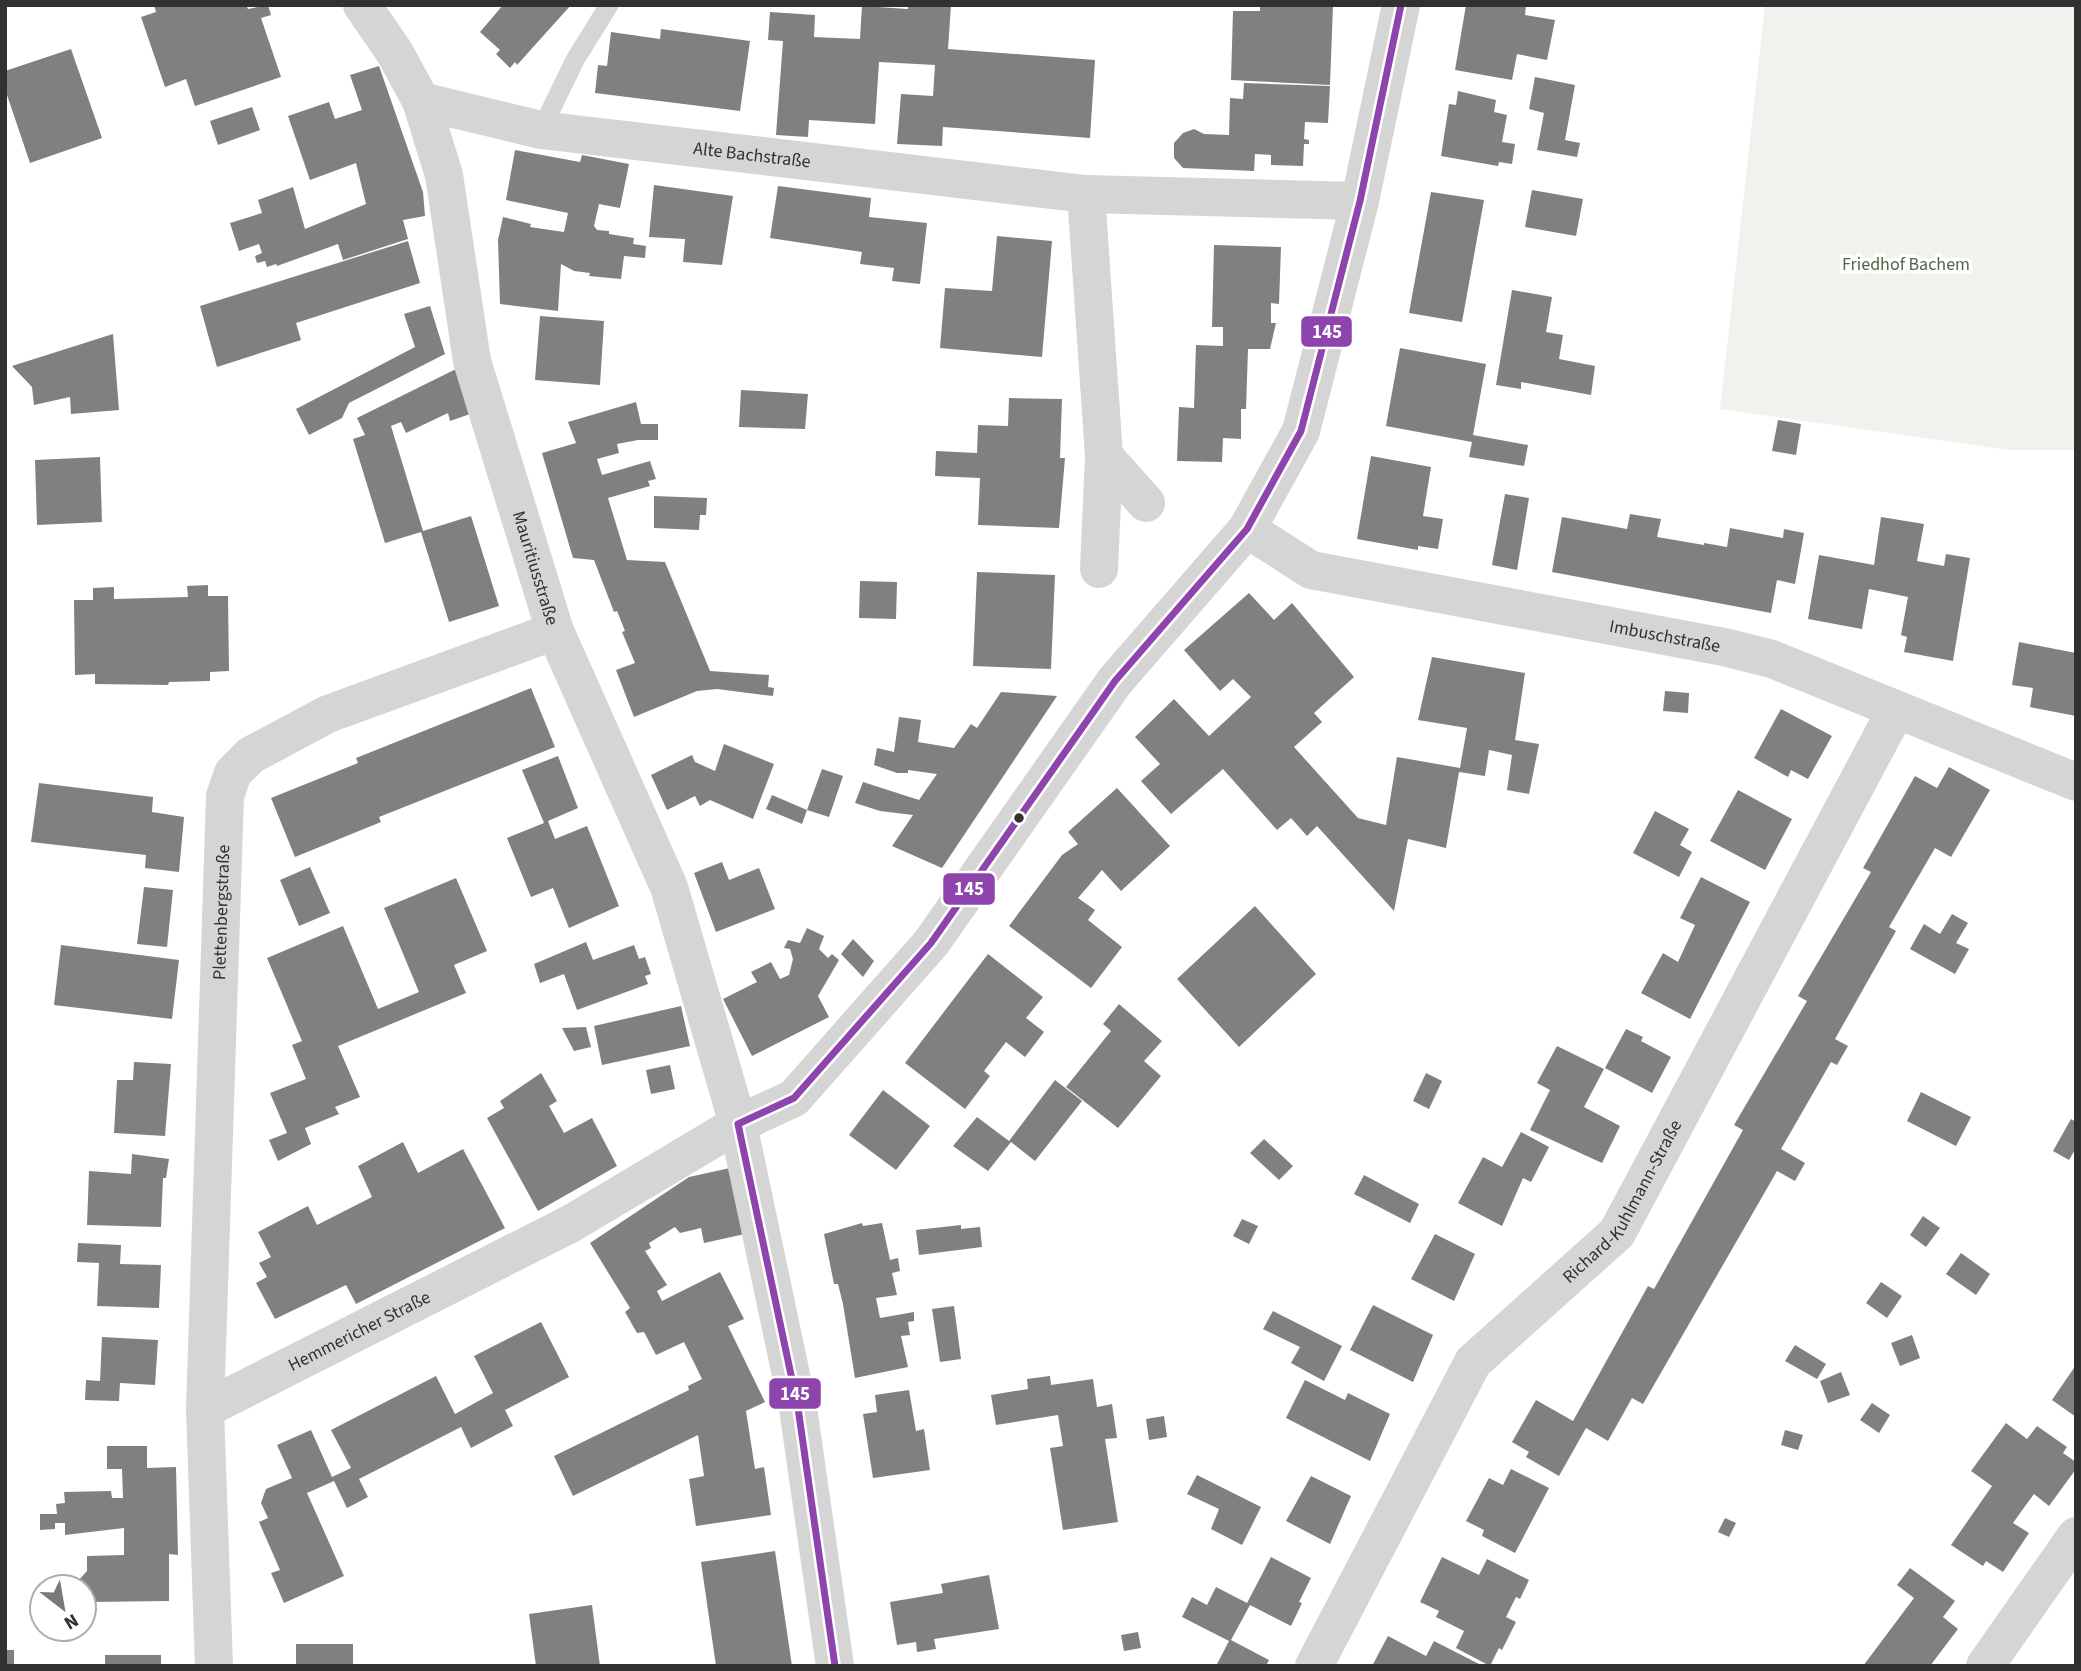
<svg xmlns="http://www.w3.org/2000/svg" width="2081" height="1671" viewBox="0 0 2081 1671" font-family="'Source Sans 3',sans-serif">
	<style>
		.green { fill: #f0f3ed }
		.building { fill: #808080 }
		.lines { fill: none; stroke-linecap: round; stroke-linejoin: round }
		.lane { stroke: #d5d5d5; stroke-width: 19 }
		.street { stroke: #d5d5d5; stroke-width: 38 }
		.bus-1-casing { stroke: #fff; stroke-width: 12 }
		.bus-1 { stroke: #8e44ad; stroke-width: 7 }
		.bus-dot { fill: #313131; stroke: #fff; stroke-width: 2.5 }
		.labels { text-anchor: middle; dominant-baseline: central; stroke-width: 7; stroke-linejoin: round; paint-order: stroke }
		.street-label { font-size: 18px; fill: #313131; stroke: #fff }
		.park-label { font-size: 18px; fill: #526743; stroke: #fff }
		.line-badge { stroke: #fff; stroke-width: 2.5 }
		.badge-label { font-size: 19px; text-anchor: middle; font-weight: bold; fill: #fff }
	</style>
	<rect width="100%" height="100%" fill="#fff"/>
	<path class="green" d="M1765,5H2076V450H2010L1720,409Z"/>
	<path class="building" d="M154,5H246L248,9L268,5L271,15L261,18L281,77L195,106L186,79L165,87L141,17L156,12Z
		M503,5H571L517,65L515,62L510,68L496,54L500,50L480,32Z
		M908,5H951L948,49L1095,60L1090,138L943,127L942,146L897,144L901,94L933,96L935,65L879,62L875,124L809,120L808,137L776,135L783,41L768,40L770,12L815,15L814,37L860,39L862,6L908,9Z
		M1260,5H1333L1330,85L1231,80L1233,11H1260Z
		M1466,5H1526L1525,15L1555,20L1547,60L1517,54L1512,80L1455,70Z
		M661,29L750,41L740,111L595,93L598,65L607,66L611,32L660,39Z
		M71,49L102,138L30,163L5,89V71Z
		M379,66L423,192L425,216L403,220L408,239L343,260L338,244L277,266L276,264L267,267L265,261L257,263L255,256L262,253L259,244L239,251L230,223L262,213L258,200L293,187L305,229L366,204L356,163L310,180L288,116L329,102L335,119L362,110L350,75Z
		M1535,77L1575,85L1565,140L1580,143L1577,157L1537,150L1544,113L1529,109Z
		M1244,83L1330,86L1328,123L1305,122L1304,139L1309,140V144H1304L1303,166L1271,165V155L1255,154L1254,171L1183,168L1174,158V143L1183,133L1194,129L1204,134L1229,135L1230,98L1243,99Z
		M1458,91L1496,100L1494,112L1507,115L1502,142L1515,144L1512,164L1499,162L1498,166L1441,156L1449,104L1456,105Z
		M252,107L260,130L218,145L210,121Z
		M515,150L580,162L582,155L629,164L620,208L599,204L594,226L597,230L609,231V234L634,238L633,244L646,246L645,258L624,256L621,279L589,276L590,273L574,271L561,264L558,311L500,304L498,240L503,217L531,224L530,227L564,232L568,213L506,200Z
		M654,185L733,196L722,265L683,262L685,239L649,237Z
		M778,186L871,198L869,217L927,223L920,284L892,281L894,268L860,264L862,252L770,238Z
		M1532,190L1583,199L1576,236L1525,227Z
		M1431,192L1484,200L1462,322L1409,313Z
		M997,236L1052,241L1042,357L940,348L945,288L992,291Z
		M408,241L420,283L296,323L301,340L217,367L200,306Z
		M1214,245L1281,247L1279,304L1271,303V323H1276L1270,349H1248L1246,409H1241V439L1223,438L1222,462L1177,461L1179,407L1194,408L1196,345L1223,346V327H1212Z
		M1512,290L1552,297L1546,332L1563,335L1559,359L1595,366L1591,395L1521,382V389L1496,385Z
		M430,306L445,354L349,403L342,418L309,435L296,409L415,347L404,314Z
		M540,316L604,321L600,385L535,380Z
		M113,334L119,410L71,414L70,397L34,405L32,387L12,366Z
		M1400,348L1486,364L1473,435L1528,445L1524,466L1469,457L1472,442L1386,426Z
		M458,368L473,413L450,421L448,413L406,433L401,422L391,426L423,531L471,516L499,606L449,622L421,532L385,543L353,439L365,435L357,418Z
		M741,390L808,394L805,429L739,427Z
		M1009,398L1062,399L1060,458H1065L1059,528L978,525L980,478L935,476L936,451L977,453L978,425L1008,426Z
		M636,402L641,424H658V440H638L617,444L619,453L597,459L602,475L650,461L656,479L648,481L650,486L608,498L627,560L665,562L710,671L769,675L768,687L774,688L773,696L717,689L697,691L634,717L616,670L635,663L622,632L625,631L617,611L614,612L594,560L573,558L542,453L576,443L568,422Z
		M1778,420L1801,424L1796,455L1772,451Z
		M1371,456L1431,467L1423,516L1443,519L1438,549L1418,546V550L1357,539Z
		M100,457L102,522L37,525L35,460Z
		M1505,494L1529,498L1517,570L1492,565Z
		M654,496L707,498L706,515H700L699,530L654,528Z
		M1630,514L1661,519L1657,537L1704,545V543L1727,547L1730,528L1783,538L1784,529L1804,533L1795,584L1777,580L1771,613L1552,572L1562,517L1627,529Z
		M1881,517L1924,524L1917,561L1944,566L1946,554L1970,558L1953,661L1904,652L1907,637L1901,635L1908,597L1869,589L1862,629L1808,619L1819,555L1874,565Z
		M977,572L1055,575L1051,669L973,666Z
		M860,581L897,582L896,619L859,618Z
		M208,585V596H228L229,671L210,672V681L169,682L168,685L95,684V674L75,675L74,600H93V588L114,587V599L188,597L187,586Z
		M1249,593L1274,620L1292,603L1354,677L1314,713L1322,722L1294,747L1358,818L1386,825L1397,757L1460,768L1467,728L1418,720L1432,657L1525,673L1515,740L1539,744L1529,794L1507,790L1512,755L1489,750L1485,776L1459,772L1446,848L1408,839L1394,911L1317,826L1307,836L1291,818L1277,830L1223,769L1171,814L1141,781L1160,764L1135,737L1174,699L1209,736L1251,697L1233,679L1220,691L1184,650Z
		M2019,642L2076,653V716L2030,707L2033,688L2012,685Z
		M531,688L555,747L379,817L381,822L295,857L271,798L358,763L356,758Z
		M1665,691L1689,693L1688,713L1663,711Z
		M1001,692L1057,696L942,868L892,846L913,815L880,811L855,803L863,782L919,800L937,774L908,770V773H897L874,765L877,748L894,752L899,717L921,720L918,742L954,748L971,724L977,728Z
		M1781,709L1832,736L1808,779L1791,770L1788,777L1754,758Z
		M724,744L774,764L753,819L710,800L700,806L695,796L667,810L651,775L692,755L695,762L715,771Z
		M558,756L578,808L548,821L555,839L587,826L619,906L569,928L553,888L531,897L507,838L544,823L522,770Z
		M1949,767L1990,790L1951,857L1935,848L1889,927L1896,931L1835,1039L1848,1046L1837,1065L1831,1062L1781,1149L1805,1163L1795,1181L1777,1171L1643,1404L1632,1398L1608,1441L1586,1428L1559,1476L1526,1457L1529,1452L1512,1442L1536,1400L1573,1421L1648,1286L1654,1289L1743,1130L1734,1125L1807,1001L1798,996L1871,872L1863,868L1915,776L1937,788Z
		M822,769L843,776L829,817L807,810Z
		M39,783L153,797L152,812L184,817L179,872L145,868L146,855L31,842Z
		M1117,788L1170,846L1121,891L1102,870L1078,898L1095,910L1088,920L1122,947L1091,988L1009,926L1062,855L1078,844L1068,832Z
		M1738,790L1792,819L1765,870L1710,841Z
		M772,795L807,810L802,824L766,809Z
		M1655,811L1689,829L1680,845L1692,852L1679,877L1633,853Z
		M722,862L729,880L759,868L775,909L716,932L694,873Z
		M310,867L330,913L299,926L280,880Z
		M1701,877L1750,902L1690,1019L1641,993L1663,953L1678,962L1695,925L1680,918Z
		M456,878L487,951L454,965L466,993L338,1046L360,1097L335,1107L339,1114L305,1128L311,1144L278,1161L269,1140L287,1133L270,1093L306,1079L292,1045L302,1041L267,958L343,926L378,1009L419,992L384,908Z
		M144,887L173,890L167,947L137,944Z
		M1255,906L1316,974L1239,1047L1177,979Z
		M1952,914L1968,923L1956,943L1969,949L1955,974L1910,949L1924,924L1940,934Z
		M807,928L824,936L819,949L828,958L832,954L839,960L818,996L829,1017L752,1056L723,999L757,982L751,972L771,962L780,979L789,975L793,959L790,949L784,948L788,940L800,943Z
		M853,939L874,961L863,977L841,954Z
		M586,942L593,960L634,945L639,959L645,957L651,974L645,976L648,984L577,1010L564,974L540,983L534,964Z
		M61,945L179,960L172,1019L54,1005Z
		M988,954L1043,997L1026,1018L1044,1032L1025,1057L1006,1042L984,1071L990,1076L965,1109L905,1063Z
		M1119,1004L1162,1041L1144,1061L1161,1076L1118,1128L1066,1087L1111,1031L1103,1024Z
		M681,1006L690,1046L602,1065L594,1026Z
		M586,1027L591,1047L574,1051L562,1028Z
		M1626,1029L1643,1037L1641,1041L1671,1057L1652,1093L1605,1068Z
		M1557,1046L1604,1069L1584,1107L1620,1126L1602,1163L1530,1130L1550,1090L1537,1083Z
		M134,1062L171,1064L165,1136L114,1133L117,1080H133Z
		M670,1065L675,1089L651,1094L646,1070Z
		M541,1073L557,1101L549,1106L564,1133L592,1118L617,1166L538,1211L487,1118L504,1108L500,1101Z
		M1426,1073L1442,1081L1429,1109L1413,1101Z
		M1055,1080L1082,1101L1035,1161L1011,1142L988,1171L953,1146L977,1117L1009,1141Z
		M883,1090L930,1126L896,1170L849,1135Z
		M1921,1092L1971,1117L1956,1146L1907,1121Z
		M2071,1119L2076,1122V1148L2069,1160L2053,1151Z
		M1521,1132L1549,1147L1531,1182L1523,1178L1502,1226L1458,1203L1483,1157L1502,1167Z
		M1264,1139L1293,1166L1279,1180L1250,1153Z
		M403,1142L418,1173L463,1149L505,1228L356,1304L346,1285L275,1319L256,1283L267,1277L259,1263L271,1257L258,1232L308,1206L317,1225L372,1197L358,1166Z
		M132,1154L169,1159L166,1178H163L161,1227L87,1225L89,1171L131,1174Z
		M730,1168L745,1234L704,1243L701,1228L680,1233L675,1227L649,1243L651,1248L645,1251L667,1285L657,1291L662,1301L720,1272L744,1319L728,1326L765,1402L746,1411L755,1469L764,1467L771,1515L696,1526L689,1479L704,1476L698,1435L573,1496L554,1456L689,1390L688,1386L702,1379L684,1342L656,1355L644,1332L637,1333L625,1312L630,1308L590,1243L689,1177Z
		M1364,1175L1419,1204L1410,1223L1354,1194Z
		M1923,1216L1940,1228L1926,1247L1910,1235Z
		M1242,1219L1258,1226L1249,1244L1233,1236Z
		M862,1223L863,1226L882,1223L890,1260L898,1258L900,1271L892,1273L897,1295L876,1298L880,1318L914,1312V1321L908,1322L910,1335L901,1336L908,1367L855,1378L843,1304L838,1284H834L824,1234Z
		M961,1225V1229L980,1227L982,1247L919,1255L916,1230Z
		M1435,1234L1475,1254L1454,1301L1411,1279Z
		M78,1243L121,1245L120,1264L161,1265L159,1308L97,1306L99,1263L77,1262Z
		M1961,1253L1990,1274L1976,1295L1946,1274Z
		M1881,1282L1902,1296L1887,1318L1866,1303Z
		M1373,1305L1433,1335L1413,1382L1350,1350Z
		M954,1306L961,1359L940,1362L932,1309Z
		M1273,1311L1342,1346L1324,1381L1291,1363L1300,1347L1263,1329Z
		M541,1322L569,1377L505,1410L513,1426L471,1448L461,1427L359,1479L368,1497L347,1508L334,1481L307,1493L344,1576L284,1603L271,1573L280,1570L259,1522L268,1518L261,1503L266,1489L292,1478L277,1445L311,1430L332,1477L351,1468L331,1430L436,1376L455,1414L493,1393L474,1356Z
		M1912,1335L1920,1358L1900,1366L1891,1343Z
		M102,1337L158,1340L155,1385L120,1383L119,1401L85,1400L86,1380L100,1381Z
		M1795,1345L1826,1364L1817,1379L1785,1361Z
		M2076,1365V1417L2052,1400Z
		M1841,1372L1850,1395L1828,1403L1820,1381Z
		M1050,1376L1051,1385L1093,1379L1097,1407L1112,1404L1117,1438L1105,1439L1118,1522L1063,1530L1050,1448L1063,1446L1058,1415L996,1425L991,1395L1028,1389L1027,1379Z
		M1305,1380L1345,1400L1348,1393L1390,1414L1370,1461L1286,1418Z
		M909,1390L916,1431L924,1429L930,1470L873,1478L863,1414L877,1412L875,1395Z
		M1872,1403L1890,1415L1879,1433L1860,1420Z
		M1164,1416L1167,1437L1149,1440L1146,1419Z
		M2006,1423L2027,1439L2037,1426L2067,1447L2063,1453L2076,1462V1469L2049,1506L2034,1494L2023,1509L2013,1523L2029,1533L2003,1572L1986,1561L1983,1566L1951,1545L1992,1486L1971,1471Z
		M1785,1430L1803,1435L1798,1450L1781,1445Z
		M107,1446H147V1468L176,1467L178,1555L169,1554V1601L88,1602L84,1598V1587H78V1581L87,1571V1556L124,1555V1528L65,1535V1523H55V1529L40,1530V1514H57L56,1504L65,1503L64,1492L111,1491L112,1498H123L122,1469H107Z
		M1511,1469L1549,1488L1515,1553L1482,1536L1484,1530L1466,1521L1489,1478L1503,1485Z
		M1197,1475L1261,1507L1242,1545L1211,1529L1219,1509L1187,1494Z
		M1311,1476L1351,1496L1330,1544L1286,1521Z
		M1725,1518L1736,1523L1729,1537L1718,1532Z
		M775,1551L792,1666H716L701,1562Z
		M1271,1557L1311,1578L1299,1602L1302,1603L1291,1626L1250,1605L1231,1640L1269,1660L1266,1666H1216L1229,1641L1182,1617L1192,1597L1207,1605L1216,1587L1247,1603Z
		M1442,1557L1479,1575L1487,1559L1529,1580L1520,1599L1516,1597L1506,1617L1516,1622L1502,1650L1499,1648L1490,1666L1456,1648L1464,1631L1436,1617L1439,1611L1420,1602Z
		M1910,1568L1955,1601L1943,1617L1958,1629L1930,1666H1863L1914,1598L1897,1585Z
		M989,1575L999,1629L934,1639L936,1649L917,1652L916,1642L897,1645L890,1602L943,1593L941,1584Z
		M592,1605L600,1666H536L529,1614Z
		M1138,1632L1141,1648L1124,1651L1121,1635Z
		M1388,1636L1426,1656L1434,1641L1483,1666H1372Z
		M296,1644H353V1666H296Z
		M5,1650H14V1666H5Z
		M105,1655H161V1666H105Z"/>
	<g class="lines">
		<path class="lane" d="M541,130L575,60L609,5"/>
		<g class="street">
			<path id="s1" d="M362,5L395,53L421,101L444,175L472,361L555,631L669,887L738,1124L798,1408L835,1666"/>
			<path id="s2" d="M421,101L541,130L1086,194L1360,201"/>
			<path d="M1086,194L1104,456L1099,569"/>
			<path d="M1104,456L1146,503"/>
			<path id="s3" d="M1247,529L1311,570L1724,647L1772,659L2076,782"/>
			<path id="s4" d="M205,1409L225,796L233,773L251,755L328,714L555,631"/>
			<path id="s5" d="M214,1666L205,1409L572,1223L738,1124L794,1098L931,943L1115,681L1247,529L1301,431L1360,201L1401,5"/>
			<path id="s6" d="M1314,1666L1473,1362L1617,1233L1896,710"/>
			<path d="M1985,1666L2076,1536"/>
		</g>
		<g class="bus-1-casing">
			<path id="bus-1" d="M738,1124L794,1098L931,943L1115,681L1247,529L1301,431L1360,201L1401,5
				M738,1124L798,1408L835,1666"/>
		</g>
		<use href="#bus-1" class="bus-1"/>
	</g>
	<circle class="bus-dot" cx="1019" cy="818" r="6"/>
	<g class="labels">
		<g class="street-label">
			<text stroke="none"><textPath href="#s2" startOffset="336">Alte Bachstraße</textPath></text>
			<text stroke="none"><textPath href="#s1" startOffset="595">Mauritiusstraße</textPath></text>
			<text stroke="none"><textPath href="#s3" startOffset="436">Imbuschstraße</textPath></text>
			<text stroke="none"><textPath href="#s4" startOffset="497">Plettenbergstraße</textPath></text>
			<text stroke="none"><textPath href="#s6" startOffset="565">Richard-Kuhlmann-Straße</textPath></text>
			<text stroke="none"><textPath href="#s5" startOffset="430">Hemmericher Straße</textPath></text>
		</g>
		<g class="park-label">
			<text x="1906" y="264">Friedhof Bachem</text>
		</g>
	</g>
	<g class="line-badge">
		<rect x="1300" y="315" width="53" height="33" rx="7" fill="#8e44ad"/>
		<rect x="942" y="872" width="54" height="34" rx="7" fill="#8e44ad"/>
		<rect x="768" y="1377" width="54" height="33" rx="7" fill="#8e44ad"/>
	</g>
	<g class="badge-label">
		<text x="1327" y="338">145</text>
		<text x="969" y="895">145</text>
		<text x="795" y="1400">145</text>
	</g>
	<rect width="2081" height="1671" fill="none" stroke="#313131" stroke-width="14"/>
	<g transform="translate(63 1608) rotate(149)"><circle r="33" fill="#ffffff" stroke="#adadad" stroke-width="2"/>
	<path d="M0-5L12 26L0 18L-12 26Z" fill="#797979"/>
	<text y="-10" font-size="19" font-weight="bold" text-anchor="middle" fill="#313131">N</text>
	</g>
</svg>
